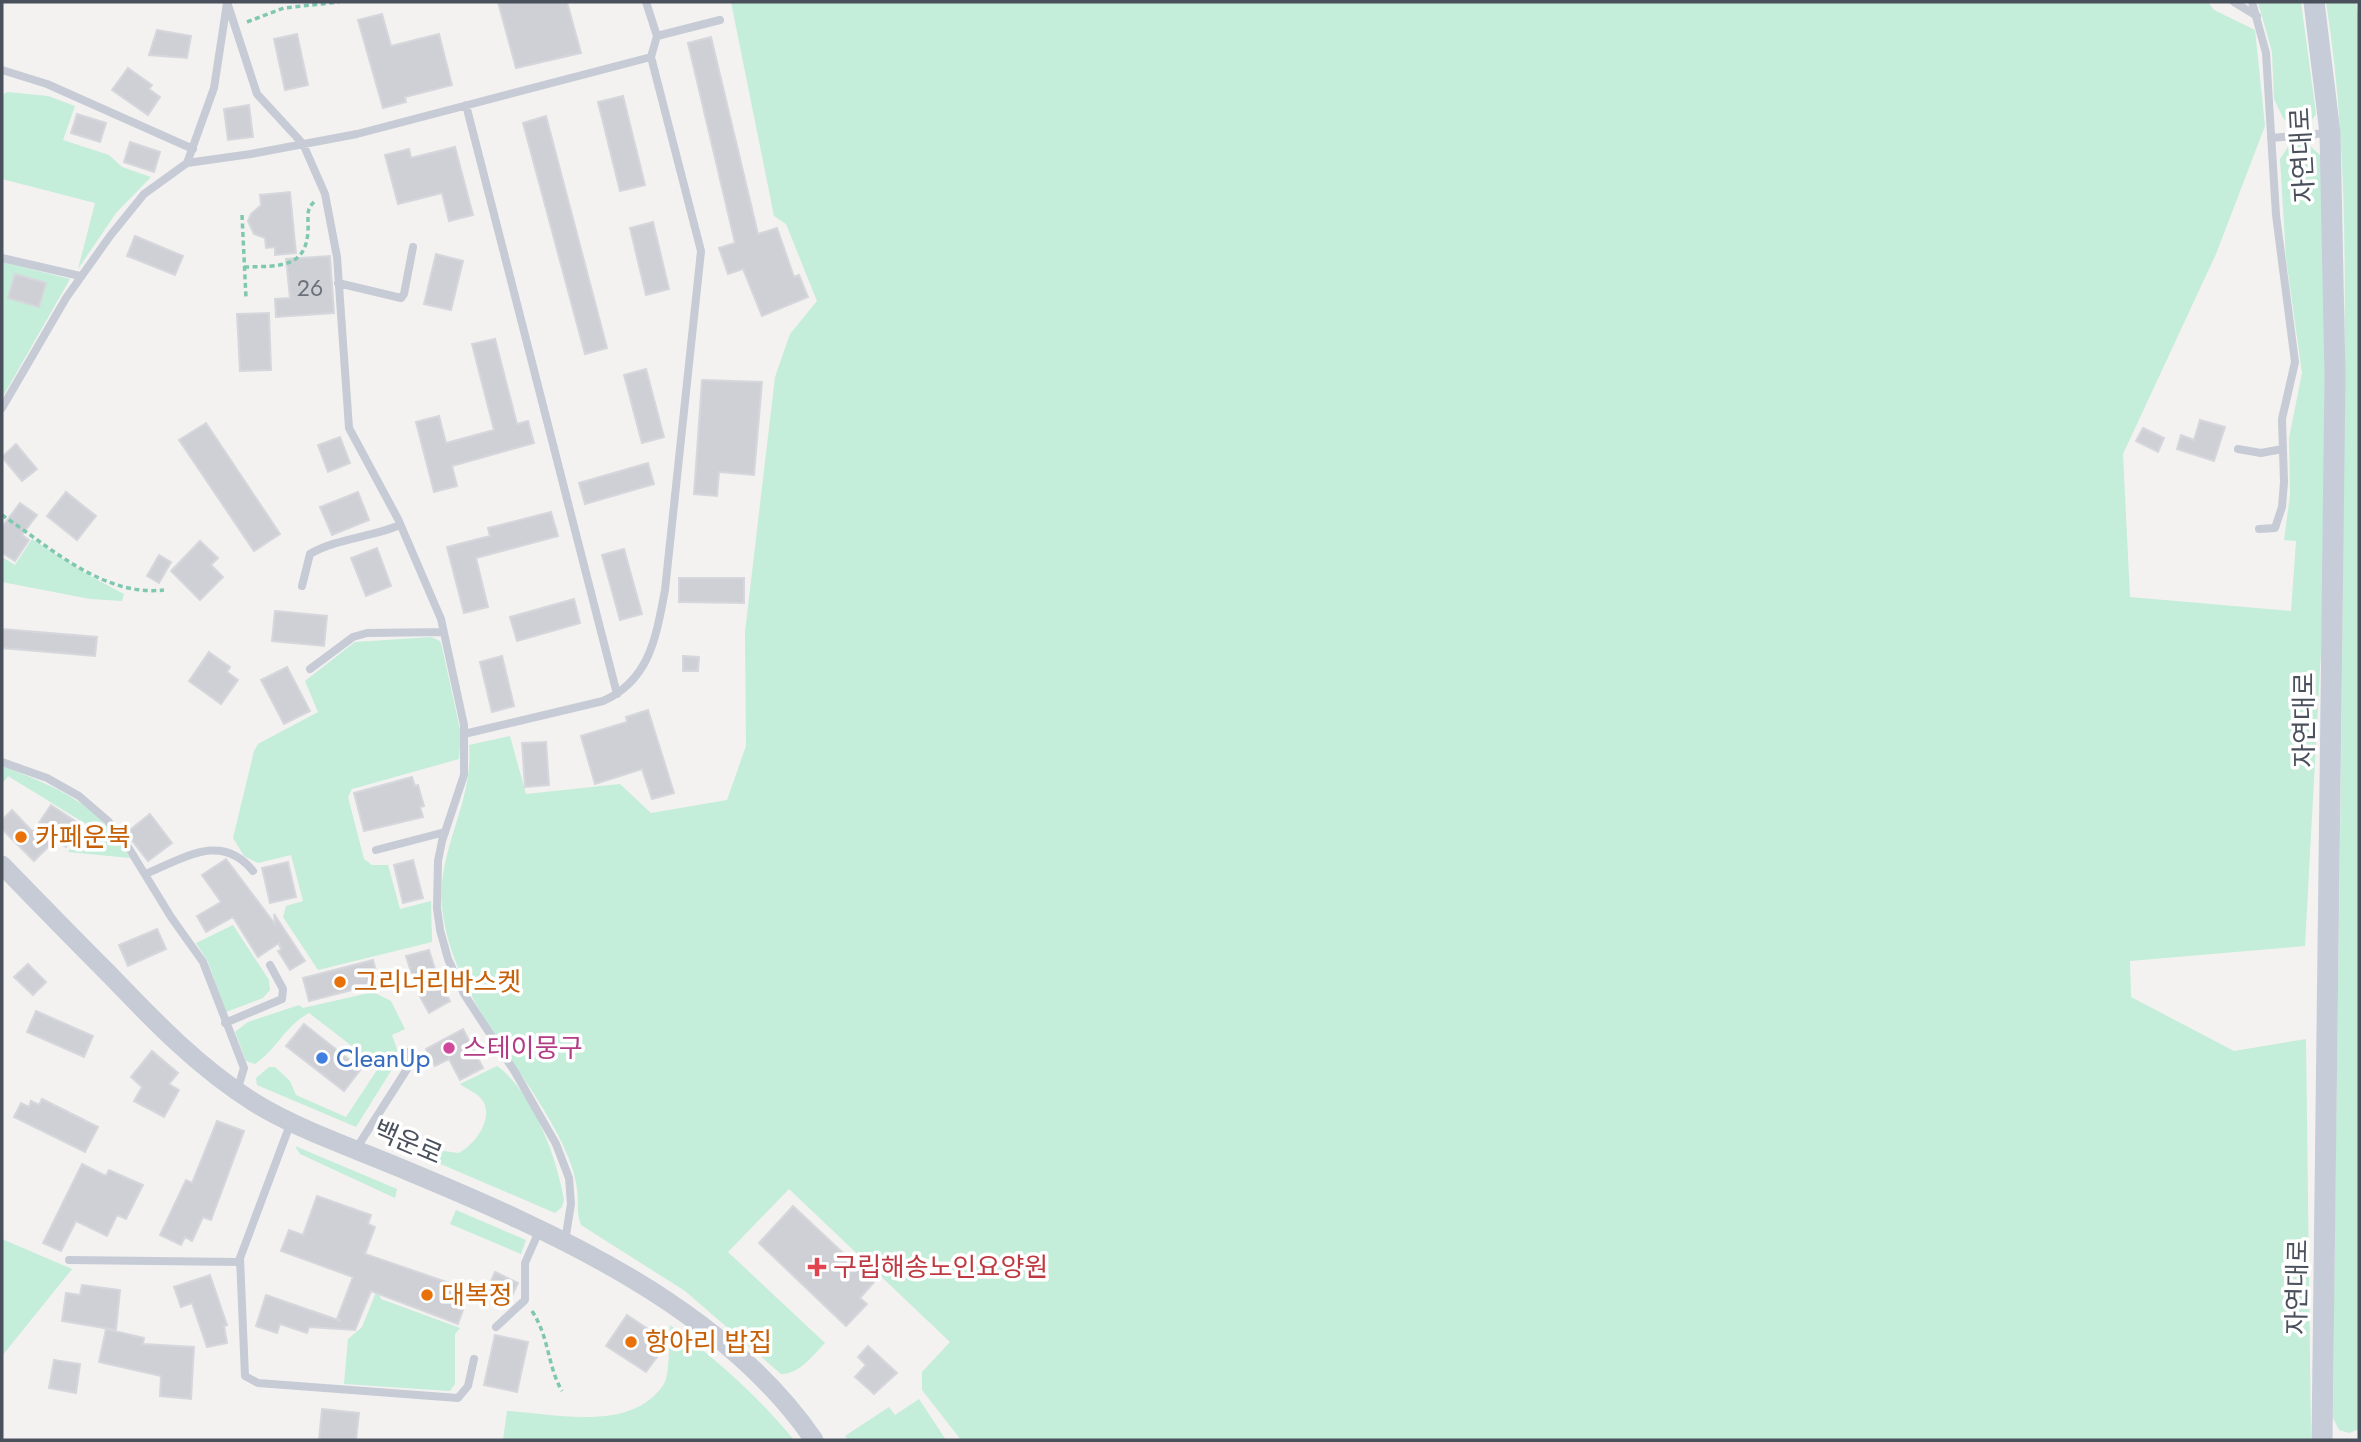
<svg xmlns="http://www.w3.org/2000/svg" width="2361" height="1442" viewBox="0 0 2361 1442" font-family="Jost,'Noto Sans KR',sans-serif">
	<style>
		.green { fill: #c4edda }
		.building { fill: #cfd0d5; stroke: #d6d7dc; stroke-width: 2 }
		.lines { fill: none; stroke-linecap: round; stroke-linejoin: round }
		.path { stroke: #7fc8b0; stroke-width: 3.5; stroke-dasharray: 5 3.5; stroke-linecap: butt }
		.service { stroke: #c6cbd5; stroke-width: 8 }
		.tertiary { stroke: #c6cbd5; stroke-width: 19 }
		.secondary { stroke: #c6ccd8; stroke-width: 21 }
		.food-dot { fill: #e8710a; stroke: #fff; stroke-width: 2.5 }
		.hotel-dot { fill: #d1479c; stroke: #fff; stroke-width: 2.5 }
		.shop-dot { fill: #3f7fe0; stroke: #fff; stroke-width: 2.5 }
		.health-dot { fill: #e0444e; stroke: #fff; stroke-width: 2.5 }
		.labels { text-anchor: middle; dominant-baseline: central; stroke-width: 7; stroke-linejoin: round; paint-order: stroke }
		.number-label { font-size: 23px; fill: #6b717b }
		.street-label { font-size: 26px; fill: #4a515d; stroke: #fff }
		.food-label { font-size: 26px; fill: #c56008; stroke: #fff; text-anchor: start }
		.hotel-label { font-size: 26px; fill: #b23c85; stroke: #fff; text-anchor: start }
		.shop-label { font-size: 26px; fill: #366cbe; stroke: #fff; text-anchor: start }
		.health-label { font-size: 26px; fill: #be3a42; stroke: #fff; text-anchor: start }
	</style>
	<rect width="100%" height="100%" fill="#f3f2f1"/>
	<path class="green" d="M731,2H2208L2214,10L2255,30L2265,126L2216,254L2123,454L2130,597L2291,611L2296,541L2284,540L2290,495L2289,438L2302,373L2286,258L2280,159L2288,147L2308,144L2321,156L2325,355L2323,614L2305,946L2130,961L2131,997L2234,1051L2306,1039L2311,1440H961L922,1390V1372L950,1342L789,1189L728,1252L825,1343C813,1355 800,1374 781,1374L685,1291L581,1225C576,1213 579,1202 577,1189C575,1173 569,1158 562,1143C525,1066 451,996 442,907C437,848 474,803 469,745L510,736L526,794L620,784L651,813L727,800L746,746L745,632L775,377L790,334L817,301L786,224L774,216Z
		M2258,2H2301L2316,114L2307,127L2291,125L2283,118L2274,99L2272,52Z
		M2326,2H2356L2359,22V1429L2349,1433L2339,1430L2333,1418C2335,1117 2342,815 2343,514C2343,344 2353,170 2326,2Z
		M7,92L48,96L75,106L63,140L109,155L122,167L151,177L116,213L78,269L95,203L2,179V95Z
		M2,262L70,279L2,398Z
		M32,539L90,576L124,594L122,601L90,599L2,582V557L15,565Z
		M431,637L440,641L442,647L461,734L459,759L352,789L348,797L364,859L372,865H388L400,909L431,901L432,942L318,970L283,917L286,906L303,901L291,855L258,863L244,856L233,838L254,751L258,744L318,712L305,681L355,642Z
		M2,766C59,788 98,803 130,858L68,852L86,824L8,776L2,784Z
		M233,925L269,980L270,990L263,998L226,1012L208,962L196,943Z
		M373,992L391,1001L405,1029L392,1035L398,1052L404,1050L356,1127L257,1085L256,1078L269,1067H275L290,1081L296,1095L346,1117L379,1067L309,1013C285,1026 277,1049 255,1064L246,1061L235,1032L248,1022L299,1005L303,1008Z
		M497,1066C533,1092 557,1158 564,1200L562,1207L555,1213L394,1144L458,1153C474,1146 494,1119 483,1101C479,1094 467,1089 460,1084Z
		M295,1146L397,1189L395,1198L300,1154Z
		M456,1210L526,1240L521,1254L450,1224Z
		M2,1239L72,1269L2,1356Z
		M377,1290L381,1299L460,1328L455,1334V1384L450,1391L344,1384L348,1339L362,1327Z
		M670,1325C716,1359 758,1396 794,1440H503L507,1411C555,1414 632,1433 664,1384C670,1375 669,1338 670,1325Z
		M919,1399L946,1440H848L845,1436L889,1407L895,1415Z"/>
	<path class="building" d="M498,2H567L581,53L516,68Z
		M382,14L391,46L439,34L452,85L405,97L406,102L383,108L358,20Z
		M157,30L191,36L187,58L149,55Z
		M297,34L308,85L285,90L274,39Z
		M711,37L758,234L777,228L794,277L799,275L808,297L762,316L743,269L728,274L719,248L735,243L688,43Z
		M128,68L152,85L149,89L160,97L148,115L112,90Z
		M623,96L645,185L620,191L598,102Z
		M249,105L253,137L228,140L224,109Z
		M77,114L106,123L100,142L71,133Z
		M546,116L607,348L585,354L523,123Z
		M130,142L160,152L154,172L124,162Z
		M455,147L473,215L449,221L442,193L398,204L385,155L409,149L411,158Z
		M290,192L296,253L275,255V247L266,248L265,238L254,234L248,221L251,214L261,205L260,195Z
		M653,222L669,289L646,295L630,228Z
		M135,236L183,256L175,275L127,256Z
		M436,254L463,261L451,310L424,304Z
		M330,256L334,313L276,317L275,299L290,298L286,259Z
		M15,274L46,283L39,307L8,298Z
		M269,313L271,370L240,371L237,314Z
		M495,339L517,424L528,421L534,443L452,466L457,486L434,492L416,422L439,416L446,443L494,430L472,344Z
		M646,369L664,437L642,443L624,375Z
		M702,380L762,382L754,475L719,472L717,496L694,494Z
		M2200,420L2225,427L2214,461L2177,449L2181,435L2194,440Z
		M206,423L280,534L254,551L179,440Z
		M2143,428L2164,438L2158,452L2136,441Z
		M340,437L350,463L328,472L318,445Z
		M16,444L37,469L22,481L2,457Z
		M648,463L654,484L585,504L579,483Z
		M66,492L96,516L77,540L47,516Z
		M358,492L369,520L332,535L320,507Z
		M20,503L37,515L22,535L29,540L15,561L2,553V527Z
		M551,512L558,536L476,558L488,607L464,613L447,547L490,536L488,528Z
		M200,541L218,558L211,565L223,577L200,600L171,571Z
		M377,548L391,586L366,596L351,558Z
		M624,549L642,614L620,620L602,555Z
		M159,555L171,562L159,583L147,576Z
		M679,578H744V603L679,602Z
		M574,599L580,623L517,641L510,617Z
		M275,611L327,616L324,646L272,641Z
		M2,629L97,637L95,656L2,648Z
		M209,652L230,667L227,672L238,680L221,704L189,681Z
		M502,656L514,706L492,712L480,662Z
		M683,656L699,657L698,671H683Z
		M287,667L310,711L284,724L261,680Z
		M648,710L674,793L652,799L642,769L595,784L581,736L627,722L626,717Z
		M546,742L549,785L525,787L522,743Z
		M412,777L415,786L418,785L424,806L420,807L423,817L364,831L354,793Z
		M51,805L81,825L66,847L55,840L34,861L2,829V820L12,810L33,832Z
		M150,814L172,843L148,861L126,833Z
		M226,859L275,924L274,914L305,961L290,970L278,951L281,950L279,943L258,957L233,917L206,932L197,916L221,902L202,875Z
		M413,860L423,898L403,903L394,865Z
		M288,862L296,897L270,903L262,868Z
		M157,929L166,949L128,966L119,945Z
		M429,950L435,969L412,975L406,956Z
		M373,960L379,983L309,1001L303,978Z
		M28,964L46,982L33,995L14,977Z
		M440,983L450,1001L429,1013L419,995Z
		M36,1011L93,1036L84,1057L27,1032Z
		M304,1024L361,1069L344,1091L286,1046Z
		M463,1029L483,1068L460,1080L449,1059L435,1066L426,1049Z
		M152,1051L178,1073L169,1084L179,1090L164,1117L134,1101L142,1087L131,1077Z
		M42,1099L98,1127L85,1152L14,1117L21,1103L29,1107L31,1101L39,1105Z
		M217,1121L244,1131L211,1220L203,1217L192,1241L185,1237L181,1245L160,1235L186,1180L192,1183Z
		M82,1164L106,1176L109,1170L143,1185L126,1219L117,1215L107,1236L76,1221L61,1251L43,1243Z
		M317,1196L371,1215L368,1224L375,1227L365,1254L470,1290L458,1324L371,1291L355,1330L309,1327L307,1333L280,1324L277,1333L256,1326L266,1295L341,1321L337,1319L353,1277L281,1251L289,1230L303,1235Z
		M793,1206L874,1282L860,1298L867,1304L846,1326L759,1243Z
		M495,1272L518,1283L511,1298L488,1288Z
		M210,1275L227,1325L224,1326L227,1343L207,1347L192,1303L181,1307L174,1287Z
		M82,1285L120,1290L116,1330L62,1321L66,1293L80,1295Z
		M627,1315L657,1335L647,1350L657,1357L646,1372L606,1346Z
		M106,1329L144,1338L143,1344L194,1347L191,1399L160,1396L161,1376L99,1362Z
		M495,1335L528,1342L517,1392L484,1385Z
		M868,1346L897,1373L874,1394L855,1377L866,1365L858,1357Z
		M54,1360L80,1364L76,1393L49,1388Z
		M322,1409L359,1413L356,1440H319Z"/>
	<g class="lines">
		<path class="path" d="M247,22L284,8L339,2
			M242,215L246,298
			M244,267C281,266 310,269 308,222C308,213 307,209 314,202
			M2,515C50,547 103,597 164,590
			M532,1311C550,1339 547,1365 562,1391"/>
		<path class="service" d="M227,2L257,94L303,144L325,194L337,257L349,428L398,519L441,619L464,725V775L442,841L438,861L437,908L440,930L448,959L464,994L515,1072L556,1144L569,1178L571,1204L565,1241
			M2234,2L2257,16
			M2252,2L2266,53L2276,215L2295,362L2282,419L2284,482L2282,507L2275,528L2259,529
			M657,36L720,20
			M2,70L47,84L193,149
			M466,105L617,694
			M2271,138L2327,133
			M187,163L214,88L227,3
			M2,258L80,276
			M338,283L401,298L404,294L413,247
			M2,408L66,298L110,236L144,194L187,163L251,154L357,134L651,57
			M2238,449L2261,453L2282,449
			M302,586L310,554C334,539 372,537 400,525
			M310,669L353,637L367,633L443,632
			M464,734L603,701C650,680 656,637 665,590L701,251L651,57L657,36L646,2
			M2,762L47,778L79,796L108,821L130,850L171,917L203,962L244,1068L237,1091
			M376,850L445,832
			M145,874C183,859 221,831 253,871
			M225,1023L282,999L283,989L270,965
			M291,1122L240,1258L245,1376L258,1383L458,1398L468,1386L474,1359
			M356,1149L409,1066L406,1052
			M69,1260L240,1262
			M496,1327L525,1300V1263L540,1229"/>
		<path class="tertiary" d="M2,865C37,901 73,938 109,974C155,1022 199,1068 255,1103C303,1132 359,1150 410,1172C554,1232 723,1307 814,1440"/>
		<path class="secondary" d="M2314,2L2330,133L2335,375L2322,1440"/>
	</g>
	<g class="food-dot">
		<circle cx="21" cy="837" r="7"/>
		<circle cx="340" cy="982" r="7"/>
		<circle cx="427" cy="1295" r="7"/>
		<circle cx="631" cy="1342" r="7"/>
	</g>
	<circle class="hotel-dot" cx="449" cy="1048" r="7"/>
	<circle class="shop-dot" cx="322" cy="1058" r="7"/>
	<path class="health-dot" d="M813.5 1256.5h7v7h7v7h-7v7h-7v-7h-7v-7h7z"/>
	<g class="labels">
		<g class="number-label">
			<text x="310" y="288">26</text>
		</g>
		<g class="street-label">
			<text transform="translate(2302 155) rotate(-93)">자연대로</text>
			<text transform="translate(2304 720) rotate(-90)">자연대로</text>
			<text transform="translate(408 1142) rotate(23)">백운로</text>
			<text transform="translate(2297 1287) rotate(-89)">자연대로</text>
		</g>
		<g class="food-label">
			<text x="35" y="837">카페운북</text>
			<text x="354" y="982">그리너리바스켓</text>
			<text x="441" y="1295">대복정</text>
			<text x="645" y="1342">항아리 밥집</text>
		</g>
		<g class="hotel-label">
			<text x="463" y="1048">스테이뭉구</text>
		</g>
		<g class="shop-label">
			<text x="336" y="1058">CleanUp</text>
		</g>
		<g class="health-label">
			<text x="833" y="1267">구립해송노인요양원</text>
		</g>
	</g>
	<rect width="2361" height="1442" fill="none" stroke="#4a515d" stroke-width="7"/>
</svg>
